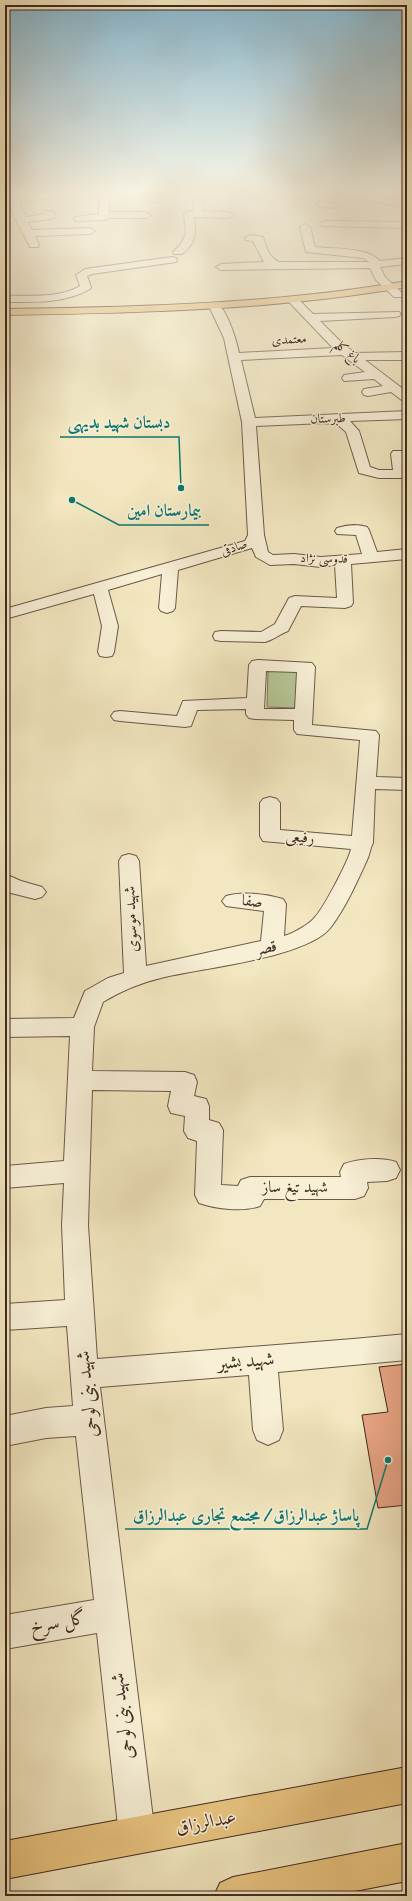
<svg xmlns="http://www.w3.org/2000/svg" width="412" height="1901" viewBox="0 0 412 1901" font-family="'IM FELL English',Amiri,serif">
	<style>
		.green { fill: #b6c696; stroke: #7b785b }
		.building { fill: #e7a484; stroke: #402920 }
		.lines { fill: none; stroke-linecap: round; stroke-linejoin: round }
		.minor-casing { stroke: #6c5848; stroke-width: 2 }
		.major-casing { stroke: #402920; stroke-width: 2 }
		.minor { fill: #f7efd6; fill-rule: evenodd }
		.major { fill: #e9c480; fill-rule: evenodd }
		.labels { text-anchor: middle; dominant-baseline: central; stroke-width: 3; stroke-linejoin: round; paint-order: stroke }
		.far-street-label { font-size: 13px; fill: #402920; stroke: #f7efd6 }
		.street-label { font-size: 16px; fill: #402920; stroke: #f7efd6 }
		.near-street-label { font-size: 19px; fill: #402920; stroke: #f7efd6 }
		.leader { fill: none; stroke: #0f766e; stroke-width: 1.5 }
		.callout-dot { fill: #0f766e; stroke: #f7efd6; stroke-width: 1.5 }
		.callout-label { font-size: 17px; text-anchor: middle; font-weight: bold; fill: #0f766e; stroke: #f7efd6; stroke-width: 3; stroke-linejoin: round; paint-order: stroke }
	</style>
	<rect width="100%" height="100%" fill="#f2e7c0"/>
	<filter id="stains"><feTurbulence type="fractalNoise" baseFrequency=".005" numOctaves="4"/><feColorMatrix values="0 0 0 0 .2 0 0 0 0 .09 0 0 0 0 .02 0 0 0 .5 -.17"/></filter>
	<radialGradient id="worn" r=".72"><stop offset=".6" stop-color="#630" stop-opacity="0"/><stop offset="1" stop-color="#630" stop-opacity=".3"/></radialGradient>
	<path class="green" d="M268,670L298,671L296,708L267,707Z"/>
	<path class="building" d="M407,1364V1505L378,1508L362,1415L388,1412L379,1367Z"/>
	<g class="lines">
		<g class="minor-casing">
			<path id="minor" d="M60,190H84L79,193L19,203L26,217L45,214L46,211H52L56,216L51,219L28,222L32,230L90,228L95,231L90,234L35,236L39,245L38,247H30L16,220L9,202L19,196Z
				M99,190H109V212H146L151,215L146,218H108L104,220L76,221L74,219L76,217L99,214Z
				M150,190H160L157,202H151L149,200Z
				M196,190H206L202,211L229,212L234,215L229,218L194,217C196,234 196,243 182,254H174L173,252L180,245L186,234L184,214L186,212L193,211Z
				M254,190H264L261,194H273L278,197L273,200L250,198L248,196Z
				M299,190H309L301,199H295L293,197Z
				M328,190H347L407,202V208L337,194L329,203L337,204L339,206L337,208L319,207L317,205Z
				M325,221L407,222V228L322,226L320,224Z
				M305,224L310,227L315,247C332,249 368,247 380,261L407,258V264L380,267L385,277L402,293L403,295L402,297H394L376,280L370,268L221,270L216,267L221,264L264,262L253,241L246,240L245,238L250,235L263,237C266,246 268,257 279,262H369L363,258L306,252L300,227Z
				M172,257L176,258L177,260L176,262L92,274L87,276L91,287L90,289C64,304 34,302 5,302V296C30,295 58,299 80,286L76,275L85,269Z
				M293,297L297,298L313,314L399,312L401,314L399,316L395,317L320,321L342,343L355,353L407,352V360H365L407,392V402L403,401L391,392L368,396L364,395L362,392L364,389L383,386L374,379L344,381L342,378L344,375L365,372L342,355L241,360L255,418L407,411V419L350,421L359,431L370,467L379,470H393L391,454L393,451H403L405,454L407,478H379L359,473L346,432L338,425L324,423L256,426L264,535L268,552L273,555L294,554L321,557L362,554L356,535L337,534L335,531L337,528C346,525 358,524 367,527L369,530L377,552L407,549V559L351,564L353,603L351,606L345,608L301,606L288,631C280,634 273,640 265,642L221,641L215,640L213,636L215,632L221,631L261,632L275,624L289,598L295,596L337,598L335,565L321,567L294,564L270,565L256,557L252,548L178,570L175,608L173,611L167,613L161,611L159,608L162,574L108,590L118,626L114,652L112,656L106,657L100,656L98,652L102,626L94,594L5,619V609L245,541L248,535L242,422L224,338L209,306L215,303C226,305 237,342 239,353L333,348L289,302L287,300L289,298Z
				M258,660L312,663L315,667L312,725L376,731L379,735L376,777L407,778V790L375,789L373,843C370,848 370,854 367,860C357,882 346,907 331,927C308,958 200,968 161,978C140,983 121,991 103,1002L94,1027L92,1071L185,1072L194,1075L197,1082L194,1096L206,1099L209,1106V1120L219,1123L223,1130L221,1185L238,1186L241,1180L250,1177H341L340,1172L344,1164C359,1159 381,1157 396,1162L400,1170L396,1178L387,1181L367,1182L368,1188L364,1196L355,1199H264L260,1206C243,1212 216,1209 199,1203L195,1195L197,1141L188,1138L184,1131L185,1116L171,1113L168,1106L171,1091L92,1090L88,1225L97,1359L353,1339L407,1334V1360L278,1372L283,1430L279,1440L268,1445L257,1440L253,1430L249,1375L100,1387L155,1835L150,1848L137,1853L124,1848L119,1835L97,1633L5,1649V1615L94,1600L76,1436L46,1438L5,1446V1416L46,1408L73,1406L67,1326L5,1330V1304L65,1300L62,1225L64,1183L5,1188V1166L64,1161L70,1036L5,1037V1019L74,1018L85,991L108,978L124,973L119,861L122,856L129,854L136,856L139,861L146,966L261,941L264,911L226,906L222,901L226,896C242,891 266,894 283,899L286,904L284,936C292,934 310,924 315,917C323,909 349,860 351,849L263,841L260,836V803L263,799L270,797L277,799L280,803V830L352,836L360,740L297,734L294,730V720L255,719L249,718L246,714V709L197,710L191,726L185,727L120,721L114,720L111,716L114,712L120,711L177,716L183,701L247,698L249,665L252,661ZM266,671L297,672L295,709H264Z
				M5,874L21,881L42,887L46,892L42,897L35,899L7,892L5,891Z"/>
		</g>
		<g class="major-casing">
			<path id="major" d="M407,281V287C274,310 140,313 5,315V309C140,307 274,304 407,281Z
				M407,1767V1803L5,1879V1841Z
				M407,1843V1881L329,1896H214L220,1883L233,1877Z"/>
		</g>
		<use href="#minor" class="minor"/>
		<use href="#major" class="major"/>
	</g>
	<linearGradient id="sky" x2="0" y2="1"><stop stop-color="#89b9d1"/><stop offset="0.42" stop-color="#f9f4e3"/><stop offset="1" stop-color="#f9f4e3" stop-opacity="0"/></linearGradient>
	<rect width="412" height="456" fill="url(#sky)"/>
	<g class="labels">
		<g class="far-street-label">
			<text transform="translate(289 340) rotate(-3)">معتمدی</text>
			<text transform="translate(347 352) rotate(39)">باغ کلم</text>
			<text transform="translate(328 419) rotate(-2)">طبرستان</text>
			<text transform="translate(234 548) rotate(-20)">صادقی</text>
			<text transform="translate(324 559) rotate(1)">قدوسی نژاد</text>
		</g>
		<g class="street-label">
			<text transform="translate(300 838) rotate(5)">رفیعی</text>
			<text transform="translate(252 902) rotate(5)">صفا</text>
			<text transform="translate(132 919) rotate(-93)">شهید موسوی</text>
			<text transform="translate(266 949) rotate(-14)">قصر</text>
			<text x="295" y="1188">شهید تیغ ساز</text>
		</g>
		<g class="near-street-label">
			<text transform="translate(246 1362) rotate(-5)">شهید بشیر</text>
			<text transform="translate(88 1394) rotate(-96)">شهید بنی لوحی</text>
			<text transform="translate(58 1623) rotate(-10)">گل سرخ</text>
			<text transform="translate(123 1716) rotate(-97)">شهید بنی لوحی</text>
			<text transform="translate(206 1823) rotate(-11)">عبدالرزاق</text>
		</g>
	</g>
	<path class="leader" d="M181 488L179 437H60M72 500L119 525H209M388 1460L367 1529H125"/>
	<g class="callout-dot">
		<circle cx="181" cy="488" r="4"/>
		<circle cx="72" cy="500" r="4"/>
		<circle cx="388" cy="1460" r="4"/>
	</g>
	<g class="callout-label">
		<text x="119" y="428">دبستان شهید بدیهی</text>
		<text x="164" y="516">بیمارستان امین</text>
		<text x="246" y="1521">پاساژ عبدالرزاق / مجتمع تجاری عبدالرزاق</text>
	</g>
	<rect width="412" height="1901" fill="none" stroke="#f2e7c0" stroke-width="20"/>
	<rect x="6" y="6" width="400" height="1889" fill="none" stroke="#402920" stroke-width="2"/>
	<rect x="10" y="10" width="392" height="1881" fill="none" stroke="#402920"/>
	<rect width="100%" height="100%" filter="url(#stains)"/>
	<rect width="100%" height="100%" fill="url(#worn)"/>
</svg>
